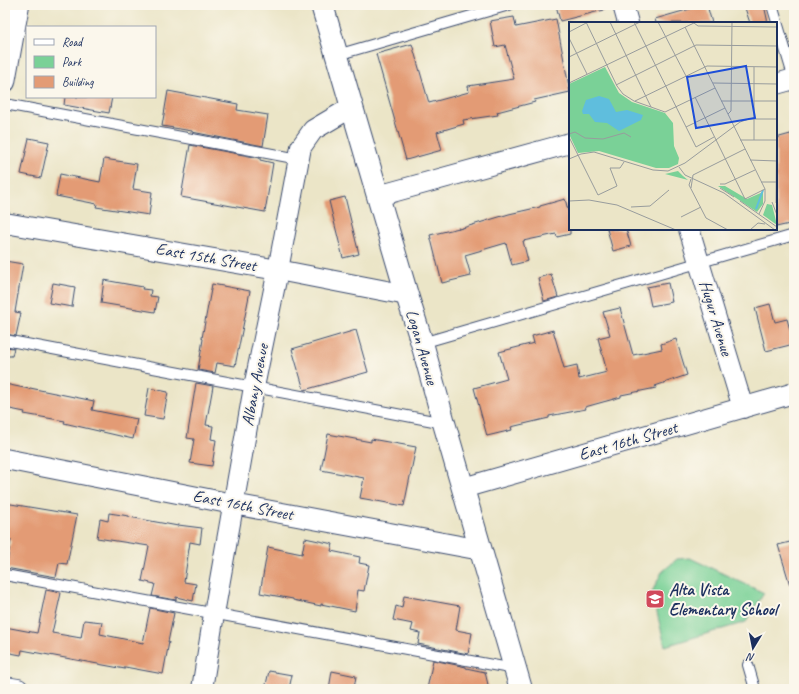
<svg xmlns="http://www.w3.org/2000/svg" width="799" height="694" viewBox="0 0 799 694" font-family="Caveat,sans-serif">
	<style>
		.green { fill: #7ad197; stroke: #4a807a }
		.building { fill: #e39b75 }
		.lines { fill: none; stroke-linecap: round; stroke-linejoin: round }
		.service-casing { stroke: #3a4a6e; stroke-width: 12 }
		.minor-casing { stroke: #3a4a6e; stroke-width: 22 }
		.tertiary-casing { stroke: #3a4a6e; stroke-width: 24 }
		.service { stroke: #fff; stroke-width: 10 }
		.minor { stroke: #fff; stroke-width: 20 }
		.tertiary { stroke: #fff; stroke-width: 22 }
		.labels { text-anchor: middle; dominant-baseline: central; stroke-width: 4; stroke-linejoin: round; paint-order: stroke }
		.street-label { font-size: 17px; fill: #1b2f5e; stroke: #fbf7ec }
		.poi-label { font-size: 17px; font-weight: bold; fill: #1b2f5e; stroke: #fbf7ec; text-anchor: start }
		.inset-river { fill: none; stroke: #5fbedd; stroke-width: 2 }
		.inset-road { fill: none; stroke: #989c9d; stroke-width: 1 }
		.view { fill: #1d4ed8; fill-opacity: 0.15; stroke: #1d4ed8; stroke-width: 2 }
		.inset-edge { fill: none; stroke: #1b2f5e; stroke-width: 2 }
	</style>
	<rect width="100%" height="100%" fill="#fbf7ec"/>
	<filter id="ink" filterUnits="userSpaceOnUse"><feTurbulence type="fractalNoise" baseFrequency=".025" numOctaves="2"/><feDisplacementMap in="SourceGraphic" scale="8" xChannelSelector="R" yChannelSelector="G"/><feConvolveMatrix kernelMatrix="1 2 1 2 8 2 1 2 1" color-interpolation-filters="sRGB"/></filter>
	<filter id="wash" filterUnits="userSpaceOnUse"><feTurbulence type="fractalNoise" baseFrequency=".012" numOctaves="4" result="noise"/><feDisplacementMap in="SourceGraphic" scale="16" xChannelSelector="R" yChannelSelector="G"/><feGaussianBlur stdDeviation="0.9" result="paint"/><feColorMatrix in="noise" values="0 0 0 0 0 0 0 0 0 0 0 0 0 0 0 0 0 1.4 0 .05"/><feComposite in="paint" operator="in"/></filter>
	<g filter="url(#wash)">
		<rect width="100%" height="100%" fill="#ebe5c7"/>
		<path class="green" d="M690,558L764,593L746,622L665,646L652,592L662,572L677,559Z"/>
		<g id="blocks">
			<path class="building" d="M556,5H603L604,10L560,21Z
				M704,5H707L712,23H656L655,19Z
				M744,5H764L768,23H750Z
				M514,17L516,27L556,19L570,92L534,100L535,102L497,112L498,115L463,120L464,124L437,132L442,150L406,160L376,54L412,44L429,103L469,92L468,86L514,79L505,45L495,47L490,21Z
				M168,91L238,104L237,110L268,115L263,146L192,132V131L162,126Z
				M65,97H112L109,113L64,105Z
				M794,133V223L776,227V138Z
				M29,138L49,142L41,178L21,174Z
				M190,145L260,158V160L273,163L265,212L181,197Z
				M104,159L137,164L133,189L152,192L149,215L96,207L97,204L56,196L60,174L100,182Z
				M345,197L359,254L343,258L329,201Z
				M565,199L570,217V234L557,237L556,234L523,241L528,261L512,265L506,243L465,255L471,276L442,283L430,235L459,228V229L509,214L540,207V206Z
				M607,229H626L631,246L613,251Z
				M5,261L23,264L15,312L21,313L16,336L5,334Z
				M551,274L558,297L544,301L538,278Z
				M104,280L143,287L142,289L151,290L150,296L158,297L155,312L101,303Z
				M53,283L75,287L72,307L49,303Z
				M668,283L672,302L651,306L647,287Z
				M212,284L250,291L235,366L217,363L215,373L198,370L203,339L202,338Z
				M770,304L775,322L787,319L794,344L766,351L755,308Z
				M620,308L633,355L662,349L661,344L676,339L687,375L655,386L656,388L621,395V397L585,407L586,409L549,416V418L511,427L512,430L487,436L474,388L507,379L499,352L534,343L532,336L553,330L564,368L577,365L579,379L607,372L598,338L610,335L603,312Z
				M356,330L368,372L304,390L292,349Z
				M5,347L14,348L12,356H5Z
				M196,383L213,386L206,425L213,426L211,439L216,440L212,466L190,463L194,439L187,438Z
				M5,384L29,389L30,388L94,401L92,410L137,419L133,439L64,423L65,421L24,414L25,412L5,408Z
				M149,388L168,392L163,419L144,416Z
				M328,434L371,442V439L416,447L404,506L360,498L364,478L321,470Z
				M5,503L77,515L67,564L59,563L56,577L6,568L11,540L5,539Z
				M109,513L129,516V517L178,526V525L202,528L200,544L190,542L184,582L196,584L193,601L176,597V600L152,596L155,584L142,581L149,546L97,538L100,519L108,521Z
				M305,538L333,544L331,551L360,557L359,563L369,565L364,591L358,590L355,611L321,604V606L293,600V599L260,593L268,547L302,554Z
				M794,541V584L790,585L778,545Z
				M46,590L61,593L52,633L81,638L84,620L102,622L100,634L143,643L150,608L174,613L168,642H169L163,674L125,667V669L22,650L21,655L5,652V627L37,633Z
				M404,596L460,606L456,630L472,633L468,654L418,644L420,633L411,631L413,624L393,620L396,606L402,608Z
				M433,660L466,667V668L485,672L489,689H427Z
				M269,671L292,675L289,689H265Z
				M332,671L356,676L354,689H329Z"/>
		</g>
	</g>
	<g filter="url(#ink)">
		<use href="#blocks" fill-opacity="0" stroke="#3a4a6e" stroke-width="1"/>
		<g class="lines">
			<g class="service-casing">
				<path id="service" d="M772,5L794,79
					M337,55L509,5
					M5,104L299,159
					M5,340L444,423
					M422,343L794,235
					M5,575L515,669
					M748,665L755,689"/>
			</g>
			<g class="minor-casing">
				<path id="minor" d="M623,5L628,23
					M5,82L19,5
					M776,84L794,79
					M378,196L570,143
					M5,223L278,270L407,295
					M689,229L743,408
					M5,459L233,504L481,550
					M463,488L794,393
					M5,687L18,689
					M202,689L214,614L254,387L278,270L301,147L313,130L352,107"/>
			</g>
			<g class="tertiary-casing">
				<path id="tertiary" d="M322,5L407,295L422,343L444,423L521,689"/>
			</g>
			<use href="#service" class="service"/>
			<use href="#minor" class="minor"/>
			<use href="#tertiary" class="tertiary"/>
		</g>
	</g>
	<defs>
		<g id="school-square" transform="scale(1)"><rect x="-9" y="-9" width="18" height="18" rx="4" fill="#d1495b" stroke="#fbf7ec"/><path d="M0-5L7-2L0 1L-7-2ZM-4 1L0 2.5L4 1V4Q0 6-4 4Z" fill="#fff"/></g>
	</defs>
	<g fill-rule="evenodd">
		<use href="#school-square" x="655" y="599"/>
	</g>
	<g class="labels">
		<g class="street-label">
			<text transform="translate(206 257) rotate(10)">East 15th Street</text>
			<text transform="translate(716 318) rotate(73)">Hugur Avenue</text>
			<text transform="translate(422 347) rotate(74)">Logan Avenue</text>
			<text transform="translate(255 385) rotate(-79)">Albany Avenue</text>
			<text transform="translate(628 441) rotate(-16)">East 16th Street</text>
			<text transform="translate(243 505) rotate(11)">East 16th Street</text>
		</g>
		<g class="poi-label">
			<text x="669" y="589">Alta Vista<tspan x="669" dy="20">Elementary School</tspan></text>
		</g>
	</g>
	<g transform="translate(569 22)">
		<rect width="208" height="208" fill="#ebe5c7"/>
		<path d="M36,45L50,71L63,80L96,91L104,101L105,124L110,136L109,142L100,146H87L30,129L9,131L0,112V62ZM109,149L114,154L119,158L96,152ZM149,164H156L178,177L194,170V182L188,190ZM198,182L203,183L208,203L194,193Z" fill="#7ad197"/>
		<path d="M30,74L40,77L47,90L58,88L74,93L72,98L50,109L38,101L26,100L20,92H14L13,89L17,78Z" fill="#5fbedd"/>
		<path class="inset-river" d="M187,187L194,168"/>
		<path class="inset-road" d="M17,0L48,64L54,72L65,79L96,90L146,66M41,0L82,85M65,0L127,125L145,115M89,0L117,54M125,1L129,4L208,5M116,5L196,167V179L190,192M0,10L19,0M0,16L18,52M0,35L71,0M0,61L127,0M144,61L208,62M47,63L127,23L208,24M126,75L176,177L196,167M66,79L138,44L208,45M152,79H208M159,92L162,89L163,0M117,105L156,86M0,112L6,110L16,116L34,117L55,111L62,115M0,115L29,173L48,164L41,146H51L55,140M171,118H208M185,118V45M0,137L12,132L25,130L84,148L99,149L116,141L171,100L180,97H208M181,138L208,139M110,145L116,153L155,171L206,208M122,157L120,163L137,196L159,208M192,160H208M151,162H156L186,148M122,166L124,153L176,127M151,166L165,175M0,179L20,178L48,183L107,208M171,179L208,205M203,180L208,193M207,181L208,57M62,185L81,184L100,168M112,195L132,185M181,208L189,201L196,202"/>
		<path class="view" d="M177,44L186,96L127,106L118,55Z"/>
		<rect width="208" height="208" class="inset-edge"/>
	</g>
	<rect width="799" height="694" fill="none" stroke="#fbf7ec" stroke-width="20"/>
	<rect x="26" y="26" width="130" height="72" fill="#fbf7ec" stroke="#a1a7b3"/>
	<rect x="34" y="39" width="20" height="6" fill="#ffffff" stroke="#a1a7b3"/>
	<text x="62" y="46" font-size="12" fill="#1b2f5e">Road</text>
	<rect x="34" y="56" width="20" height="12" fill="#7ad197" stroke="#a1a7b3"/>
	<text x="62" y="66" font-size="12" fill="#1b2f5e">Park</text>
	<rect x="34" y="76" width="20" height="12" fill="#e39b75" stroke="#a1a7b3"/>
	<text x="62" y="86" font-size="12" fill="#1b2f5e">Building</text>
	<g transform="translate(753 648) rotate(190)" stroke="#fbf7ec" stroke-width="3" paint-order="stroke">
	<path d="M0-3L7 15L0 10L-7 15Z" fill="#1b2f5e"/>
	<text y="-6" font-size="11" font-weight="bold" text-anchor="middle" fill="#1b2f5e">N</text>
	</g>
</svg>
